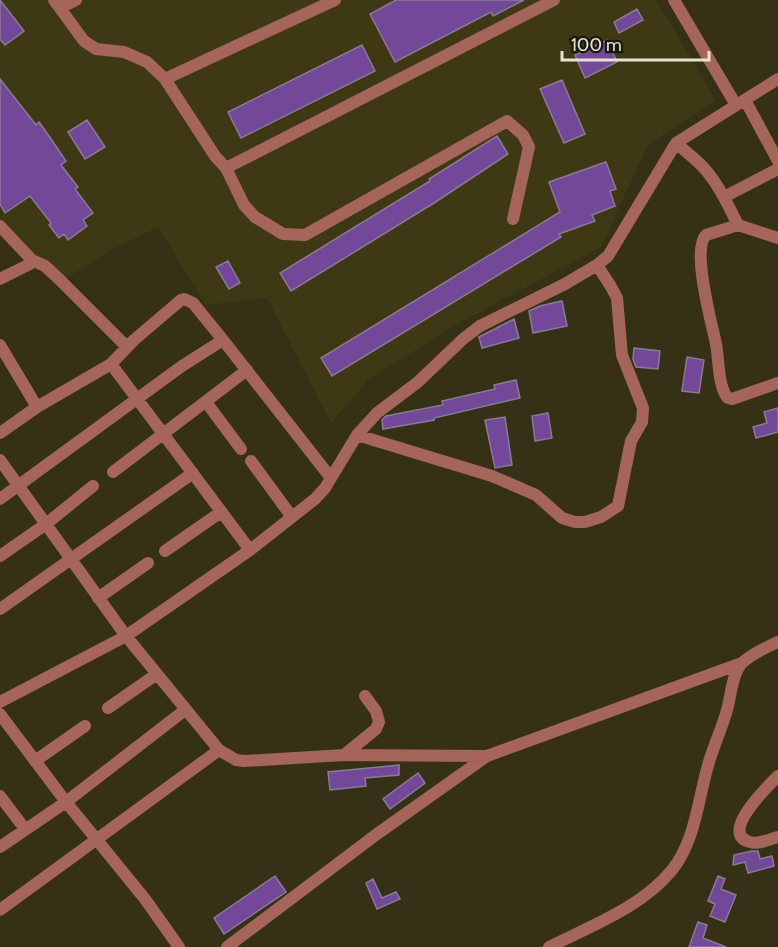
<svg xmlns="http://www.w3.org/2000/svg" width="778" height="947" viewBox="0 0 778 947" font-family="Cabin,sans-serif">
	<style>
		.built { fill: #3f3815 }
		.building { fill: #734898; stroke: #887b96; stroke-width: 1.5 }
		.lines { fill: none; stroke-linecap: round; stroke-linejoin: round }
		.minor { stroke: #a5655b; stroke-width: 12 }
	</style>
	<rect width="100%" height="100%" fill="#363116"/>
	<path class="built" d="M0,0H656L716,101L648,144L601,247L452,327L368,380L331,423L267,298L206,305L158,227L111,250L65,279L28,249L0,221Z"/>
	<path class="building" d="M0,0L24,31L5,45L0,39Z
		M396,0H524L493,16L491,12L395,62L370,14Z
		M637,9L643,20L619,33L614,22Z
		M607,40L617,62L585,78L575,55Z
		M362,45L375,71L241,138L228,112Z
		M0,79L36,125L39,122L49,136L66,161L61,165L78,187L75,189L93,213L83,220L87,226L68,240L64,234L59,238L49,225L51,223L30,196L5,213L0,204Z
		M562,80L585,134L564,143L540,89Z
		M87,120L105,147L85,159L68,132Z
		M497,136L508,154L434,203L291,291L280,273L430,181L429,179Z
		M606,162L616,189L610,191L615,206L592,215L595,221L559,234L561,237L332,376L321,358L560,212L549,182Z
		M228,261L240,283L229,289L216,267Z
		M562,301L567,326L533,333L529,311L540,306Z
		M514,319L519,338L482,348L479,337Z
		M634,348L660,351L658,369L636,367L633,359Z
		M687,357L704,360L699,393L682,391Z
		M516,380L520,398L434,418V420L383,429L382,420L386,416L443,405L442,401L495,389L494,385Z
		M778,408V432L756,438L753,427L767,423L764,412Z
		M548,413L552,438L535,441L532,416Z
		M505,417L512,465L495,468L485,420Z
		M399,765V775L365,778L366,786L330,790L328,772Z
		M418,773L425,783L390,809L383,799Z
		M752,851H758L760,859L772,856L774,866L748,873L745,862L733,865L734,855Z
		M275,876L286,892L224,934L214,918Z
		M718,876L725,879L721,889L736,895L725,922L710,916L715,904L708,901Z
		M373,879L382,898L396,892L400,899L377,909L366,883Z
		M698,922L707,925L703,938L726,947H689Z"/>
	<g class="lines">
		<path class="minor" d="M54,0L84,41L96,49L124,52L147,62L165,79L215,156L226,168L244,205L255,217L283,234L305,235L507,121L523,135L529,147L513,219
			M674,0L736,105
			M60,8L76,0
			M165,79L335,0
			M745,100L778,161
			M676,143C685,151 696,159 704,168C719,185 728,205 738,225L778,238
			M226,168L554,0
			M724,197L778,169
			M738,225L706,235C691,250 712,324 716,344C719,359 718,388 728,398L732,399L778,383
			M0,226L32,260L45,266L59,279L127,347
			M0,279L30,264L32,260
			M0,345L37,407
			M111,364L250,550
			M206,402L241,449
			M0,433L37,407L111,364L134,340L181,300L184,299L193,303L223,340L331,478
			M357,435L492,476L536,495L562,518L575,522H585L601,517L618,506L631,441L642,422L643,408L622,355L617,298L610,285L597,265
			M0,460L126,636L219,750L236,760L244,761L344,755L487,756
			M251,461L292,517
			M113,472L247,370
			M0,499L182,366L223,340
			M165,551L221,512
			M0,556L46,524L93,486
			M98,598L148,563
			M0,609L193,473
			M0,702L126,636L250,550L315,499L325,488L357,435L377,413L418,382L463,339L480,326L565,284L597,265L608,256L676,143L778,79
			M108,708L157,674
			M0,714L66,802L145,899L179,947
			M344,755L376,729L379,722L376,711L365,696
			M35,761L85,726
			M778,776C768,786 718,834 750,842C758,845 770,839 778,837
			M0,796L25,829
			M0,847L66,802L185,710
			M0,910L219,750
			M227,947L377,834L487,756L742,663
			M549,947C591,926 642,907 672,870C696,840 698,798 709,762C714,745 722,728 727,710C731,696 732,674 742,663C751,654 767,647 778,642"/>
	</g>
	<path d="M562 51v9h147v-9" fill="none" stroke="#e6e3d3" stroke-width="3"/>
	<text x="571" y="51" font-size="18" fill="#e6e3d3" stroke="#1b190d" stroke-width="4.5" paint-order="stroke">100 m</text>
</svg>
